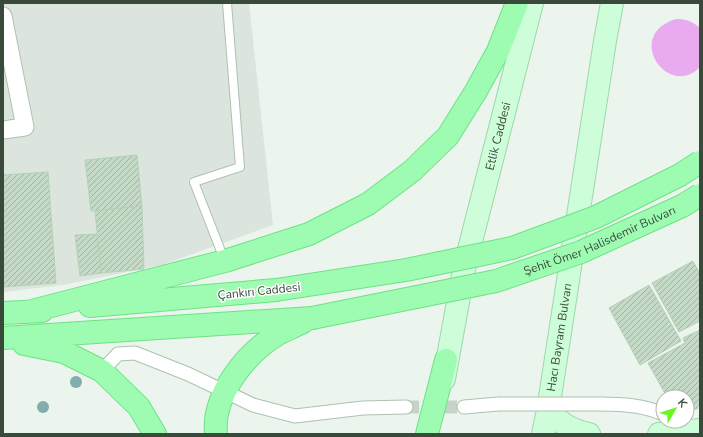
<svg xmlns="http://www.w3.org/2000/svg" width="703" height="437" viewBox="0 0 703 437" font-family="'Nunito Sans',sans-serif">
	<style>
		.industrial { fill: #dce5dd }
		.water { fill: #e9aaef }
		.building { fill: url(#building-hatch); stroke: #b4d1b7 }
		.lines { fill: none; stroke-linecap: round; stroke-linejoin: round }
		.pedestrian-tunnel { stroke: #c7d3c9; stroke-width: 13; stroke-dasharray: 13 6; stroke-linecap: butt }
		.service-casing { stroke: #aec1b1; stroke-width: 10 }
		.pedestrian-casing { stroke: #aec1b1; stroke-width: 15 }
		.minor-casing { stroke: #aec1b1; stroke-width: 19 }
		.secondary-casing { stroke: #9fd7ac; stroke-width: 24 }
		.primary-casing { stroke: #6de284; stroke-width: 24 }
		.service { stroke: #fff; stroke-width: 8 }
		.pedestrian { stroke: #fff; stroke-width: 13 }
		.minor { stroke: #fff; stroke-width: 17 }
		.secondary { stroke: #cdfdd9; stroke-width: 22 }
		.primary { stroke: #9efcb2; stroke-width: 22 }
		.pedestrian-bridge-casing { stroke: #aec1b1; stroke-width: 15; stroke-linecap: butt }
		.primary-bridge-casing { stroke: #6de284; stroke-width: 24; stroke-linecap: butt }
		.pedestrian-bridge { stroke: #fff; stroke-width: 13 }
		.primary-bridge { stroke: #9efcb2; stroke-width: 22 }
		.tree { fill: #82adae }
		.labels { text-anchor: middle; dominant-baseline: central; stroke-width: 3; stroke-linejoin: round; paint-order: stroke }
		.street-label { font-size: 12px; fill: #394a3b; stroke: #fff }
	</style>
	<defs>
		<pattern id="building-hatch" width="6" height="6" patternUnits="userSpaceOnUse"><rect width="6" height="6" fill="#c4dac6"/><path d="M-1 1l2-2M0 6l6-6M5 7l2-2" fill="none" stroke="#a0b3a2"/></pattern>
	</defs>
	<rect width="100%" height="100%" fill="#ebf5ed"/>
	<path class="industrial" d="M3,3H249L273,225L162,265L63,285L3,292Z"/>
	<path class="water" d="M676,19C686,19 692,21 700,28V67C668,100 623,35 676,19Z"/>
	<path class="building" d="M137,155L142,206L91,211L85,160Z
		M48,172L56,283L3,287V175Z
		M142,206L144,269L101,273L95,211Z
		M97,234L101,273L80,276L75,235Z
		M693,261L700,274V321L679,332L652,283Z
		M649,285L681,341L640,365L609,308Z
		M700,330V402L697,409H687V397H667L648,363L685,343L683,338Z"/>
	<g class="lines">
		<path class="pedestrian-tunnel" d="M406,407H464"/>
		<g class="service-casing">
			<path id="service" d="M224,259L194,182L240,167L227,3"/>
		</g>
		<g class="pedestrian-casing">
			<path id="pedestrian" d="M102,371L118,354L135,353L188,374L253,405L295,416L363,408L406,407
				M601,404C621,404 644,405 663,414
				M464,407L498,404"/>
		</g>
		<g class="minor-casing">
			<path id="minor" d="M3,16L25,127L3,130"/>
		</g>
		<g class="secondary-casing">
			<g id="secondary">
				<path id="s1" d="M444,379L464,269L532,3"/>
				<path d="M548,410C561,424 571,430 589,434"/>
				<path id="s2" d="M543,434L548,410L605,41L612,3"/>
				<path d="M659,434L700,430"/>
			</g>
		</g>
		<g class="primary-casing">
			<path id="primary" d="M90,306L276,290
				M28,312L225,261L309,234L368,204L412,171L448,136L476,91L498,51L517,3
				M3,313L42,311
				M3,338L312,318
				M24,344L64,352L102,371L139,407L155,434
				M216,434C212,395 246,353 278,334C286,330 295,326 303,322
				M427,434L446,360"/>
		</g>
		<use href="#service" class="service"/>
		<use href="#pedestrian" class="pedestrian"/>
		<use href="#minor" class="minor"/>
		<use href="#secondary" class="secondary"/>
		<use href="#primary" class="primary"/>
		<g class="pedestrian-bridge-casing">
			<path id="pedestrian-bridge" d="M498,404H601"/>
		</g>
		<g class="primary-bridge-casing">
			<g id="primary-bridge">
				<path d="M276,290L406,270L512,248L596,217L680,175L700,162"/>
				<path id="s3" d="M312,318L496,281L581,252L682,206L700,195"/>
			</g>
		</g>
		<use href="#pedestrian-bridge" class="pedestrian-bridge"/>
		<use href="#primary-bridge" class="primary-bridge"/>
	</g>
	<g class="tree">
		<circle cx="76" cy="382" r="6"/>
		<circle cx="43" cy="407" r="6"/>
	</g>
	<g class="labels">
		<g class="street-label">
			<text stroke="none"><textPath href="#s1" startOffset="249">Etlik Caddesi</textPath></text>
			<text stroke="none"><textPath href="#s3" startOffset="299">Şehit Ömer Halisdemir Bulvarı</textPath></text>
			<text transform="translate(259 291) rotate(-6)">Çankırı Caddesi</text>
			<text stroke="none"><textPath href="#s2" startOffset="98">Hacı Bayram Bulvarı</textPath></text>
		</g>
	</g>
	<rect width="703" height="437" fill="none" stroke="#394a3b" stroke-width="8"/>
	<g transform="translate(675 409) rotate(51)"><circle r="19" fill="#ffffff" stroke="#b0b7b1"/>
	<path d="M0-3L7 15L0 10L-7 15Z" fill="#6df523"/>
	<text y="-6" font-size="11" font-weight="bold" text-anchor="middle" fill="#394a3b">K</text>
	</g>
</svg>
